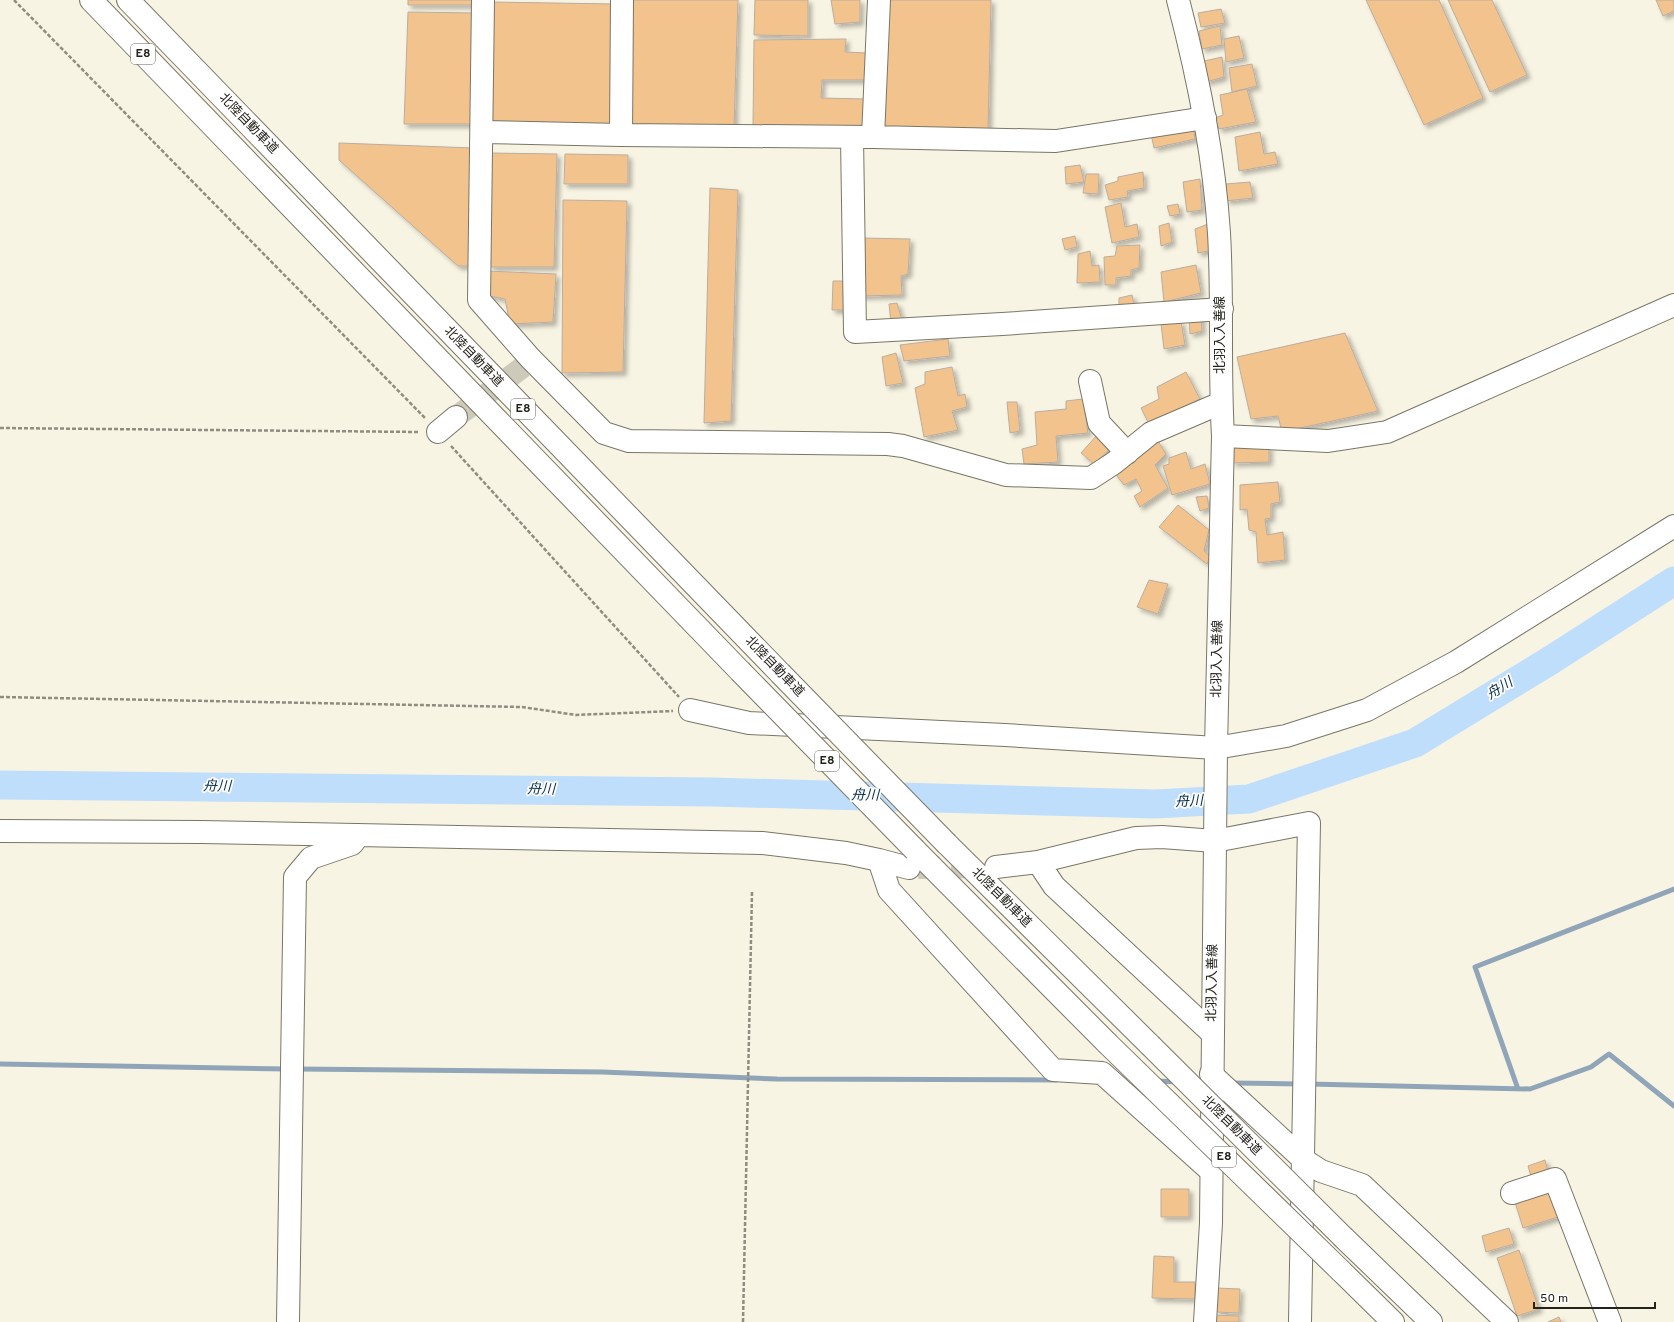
<svg xmlns="http://www.w3.org/2000/svg" width="1674" height="1322" viewBox="0 0 1674 1322" font-family="Overpass,'Noto Sans JP',sans-serif">
	<style>
		.lines { fill: none; stroke-linecap: round; stroke-linejoin: round }
		.stream { stroke: #90a6b8; stroke-width: 5 }
		.river { stroke: #bfdefc; stroke-width: 29 }
		.building { fill: #f3c38e; stroke: #b9ada0; filter: url(#shadow) }
		.minor-tunnel { stroke: #cdcabb; stroke-width: 22; stroke-dasharray: 22 11; stroke-linecap: butt }
		.minor-casing { stroke: #797667; stroke-width: 24 }
		.major-casing { stroke: #797667; stroke-width: 24 }
		.highway-casing { stroke: #797667; stroke-width: 24 }
		.path { stroke: #8f8c80; stroke-width: 2.5; stroke-dasharray: 4 2; stroke-linecap: butt }
		.minor { stroke: #fff; stroke-width: 22 }
		.major { stroke: #fff; stroke-width: 22 }
		.highway { stroke: #fff; stroke-width: 22 }
		.highway-bridge-casing { stroke: #797667; stroke-width: 24; stroke-linecap: butt }
		.highway-bridge { stroke: #fff; stroke-width: 22 }
		.labels { text-anchor: middle; dominant-baseline: central; stroke-width: 3.5; stroke-linejoin: round; paint-order: stroke }
		.shield { fill: #fff; stroke: #65645f; stroke-width: 1 }
		.shield-label { font-size: 12px; font-weight: bold; fill: #23221b }
		.street-label { font-size: 13px; fill: #23221b; stroke: #fff }
		.water-label { font-size: 14px; font-style: italic; fill: #052e4d; stroke: #fff }
	</style>
	<defs>
		<filter id="shadow"><feDropShadow dx="3.5" dy="3.5" stdDeviation="2" flood-color="#0004"/></filter>
	</defs>
	<rect width="100%" height="100%" fill="#f8f4e3"/>
	<g class="lines">
		<path class="stream" d="M0,1064L287,1069
			M297,1069L602,1072L777,1079L1057,1080
			M1157,1081L1177,1082
			M1231,1083L1299,1084
			M1309,1084L1530,1089L1591,1067L1609,1054L1674,1106
			M1518,1089L1475,967L1674,889"/>
		<path class="river" d="M0,785L712,792L1155,804L1249,799L1415,743L1551,660L1674,581"/>
	</g>
	<path class="building" d="M408,0H473V5H408Z
		M628,0H738L734,126L627,124Z
		M755,0H808V36L754,35Z
		M831,0H860V22L835,24Z
		M887,0H991L988,130L882,129Z
		M1366,0H1439L1483,98L1424,125Z
		M1448,0H1492L1527,75L1490,92Z
		M1656,0H1674V11L1663,16Z
		M490,2L615,4L612,124L490,121Z
		M1221,9L1225,23L1201,27L1198,13Z
		M408,12L476,13L473,124H404Z
		M1220,26L1222,45L1202,49L1199,31Z
		M1239,36L1244,58L1226,62L1224,39Z
		M846,39L845,52L867,53L866,80H822L821,98L866,99L865,126H753L754,40Z
		M1222,57L1224,77L1206,82L1204,61Z
		M1252,64L1257,86L1232,92L1229,68Z
		M1247,89L1256,122L1219,129L1215,118L1223,115L1220,95Z
		M1193,125L1195,139L1154,148L1151,134Z
		M1260,132L1264,154L1275,152L1278,164L1239,171L1235,137Z
		M339,143L473,148L469,266H458L339,160Z
		M489,153L557,154L554,267H490Z
		M565,154L628,155V184H564Z
		M1080,165L1084,182L1066,184L1065,167Z
		M1143,172L1144,188L1127,191L1128,197L1109,200L1105,185L1118,181V177Z
		M1086,174H1099L1098,194L1083,193Z
		M1200,179L1202,210L1187,212L1183,182Z
		M1250,182L1253,198L1226,201V184Z
		M710,188L738,190L731,421L704,423Z
		M563,200L627,201L623,372L562,373Z
		M1121,203L1125,227L1137,224L1139,237L1112,243L1105,207Z
		M1178,204L1180,214L1170,216L1167,206Z
		M1169,223L1172,242L1161,246L1159,226Z
		M1208,224L1213,250L1198,253L1195,229Z
		M1075,236L1077,247L1065,250L1062,239Z
		M862,238L910,239L908,274L901,276L902,295L861,296Z
		M1140,245L1139,268L1131,270V276L1116,278V285H1105L1104,257L1115,256L1117,246Z
		M1090,251L1092,266L1099,265L1100,282L1077,283L1078,254Z
		M1196,265L1201,293L1164,302L1161,272Z
		M487,271L556,274L553,322L510,324L505,299L489,296Z
		M833,281H848L847,310H832Z
		M1132,295L1134,305L1119,308V298Z
		M897,303L902,320L891,323L889,304Z
		M1201,315L1202,331L1190,334L1189,316Z
		M1181,321L1185,345L1164,349L1161,324Z
		M1345,333L1378,411L1282,432L1278,416L1251,419L1237,357Z
		M948,339L950,356L904,361L900,345Z
		M896,353L903,383L886,386L882,357Z
		M952,367L958,396L965,394L967,407L952,411L958,430L924,437L915,388L925,384V372Z
		M1186,372L1200,399L1149,424L1141,408L1159,399L1157,387Z
		M1083,399L1088,433L1056,436L1058,462L1024,464L1022,449L1037,445L1035,412L1066,409V401Z
		M1007,402H1017L1020,431L1010,433Z
		M1097,435L1110,449L1094,464L1081,453Z
		M1158,441L1166,454L1155,465L1168,488L1140,507L1134,496L1142,491L1136,479L1124,485L1114,472Z
		M1234,446H1269V462L1232,463Z
		M1186,452L1191,469L1205,464L1210,484L1172,495L1163,466L1169,464V458Z
		M1278,482L1280,502L1271,504V518L1265,519L1267,535L1283,532L1285,560L1258,563L1256,532L1249,530L1247,509L1240,510V485Z
		M1207,496L1209,508L1200,511L1196,497Z
		M1178,505L1209,530L1204,551L1210,556L1207,564L1159,527Z
		M1149,580L1168,584L1158,614L1137,607Z
		M1545,1160L1549,1175L1532,1180L1528,1166Z
		M1552,1187L1561,1216L1523,1228L1514,1199Z
		M1161,1189H1189V1217H1161Z
		M1509,1228L1514,1244L1486,1252L1482,1236Z
		M1519,1250L1539,1309L1517,1316L1497,1258Z
		M1154,1256L1174,1257V1282H1195V1299L1152,1298Z
		M1216,1288L1240,1289L1239,1313L1216,1312Z
		M1215,1315L1239,1316V1322H1215Z
		M1559,1317L1561,1322H1548Z"/>
	<g class="lines">
		<path class="minor-tunnel" d="M456,417L523,367
			M918,868L984,867"/>
		<g class="minor-casing">
			<path id="minor" d="M483,0L479,300L530,358L604,433L629,441L888,444L903,446L1006,475L1091,478L1114,463L1151,433L1221,403
				M482,132L621,135L622,0
				M621,135L873,137L1056,141L1205,118
				M852,137L855,332L1002,324L1222,309
				M873,137L879,0
				M1090,381L1099,423L1127,453
				M438,432L456,417
				M1223,436L1328,441L1387,432L1674,305
				M690,710L749,723L1005,735L1216,748L1286,736L1367,710L1456,662L1674,526
				M0,831L201,832L762,843L846,853L879,860
				M1038,862L1054,886L1212,1033
				M996,867L1038,862L1136,838L1162,837L1215,841L1309,823L1300,1322
				M909,868L879,860L889,890L1053,1070L1102,1073L1211,1171
				M1211,1074L1304,1160L1321,1171L1362,1185L1507,1322
				M1512,1193L1555,1179L1610,1322
				M288,1322L295,877L311,858L352,844L359,835"/>
		</g>
		<g class="major-casing">
			<path id="major" d="M1178,0C1198,76 1214,154 1219,233C1223,300 1219,368 1223,436L1216,748L1211,1223L1205,1322"/>
		</g>
		<g class="highway-casing">
			<path id="highway" d="M91,0L740,671
				M128,0L780,673
				M947,844L1150,1045
				M915,850L1107,1043
				M1344,1238L1431,1322
				M1341,1271L1393,1322"/>
		</g>
		<path class="path" d="M14,0L426,419
			M0,428L420,432
			M451,446L679,697
			M0,697L522,707L576,715L673,711
			M743,1322L752,892"/>
		<use href="#minor" class="minor"/>
		<use href="#major" class="major"/>
		<use href="#highway" class="highway"/>
		<g class="highway-bridge-casing">
			<path id="highway-bridge" d="M740,671L915,850
				M780,673L947,844
				M1107,1043L1341,1271
				M1150,1045L1344,1238"/>
		</g>
		<use href="#highway-bridge" class="highway-bridge"/>
	</g>
	<g class="labels">
		<g class="shield">
			<rect x="131" y="44" width="24" height="20" rx="3"/>
			<rect x="511" y="399" width="24" height="20" rx="3"/>
			<rect x="815" y="751" width="24" height="20" rx="3"/>
			<rect x="1212" y="1147" width="24" height="20" rx="3"/>
		</g>
		<g class="shield-label">
			<text x="143" y="54">E8</text>
			<text x="523" y="409">E8</text>
			<text x="827" y="761">E8</text>
			<text x="1224" y="1157">E8</text>
		</g>
		<g class="street-label">
			<text transform="translate(248 124) rotate(46)">北陸自動車道</text>
			<text transform="translate(1221 335) rotate(-90)">北羽入入善線</text>
			<text transform="translate(473 357) rotate(46)">北陸自動車道</text>
			<text transform="translate(1218 659) rotate(-89)">北羽入入善線</text>
			<text transform="translate(774 667) rotate(46)">北陸自動車道</text>
			<text transform="translate(1001 898) rotate(45)">北陸自動車道</text>
			<text transform="translate(1213 983) rotate(-89)">北羽入入善線</text>
			<text transform="translate(1231 1126) rotate(45)">北陸自動車道</text>
		</g>
		<g class="water-label">
			<text transform="translate(1500 689) rotate(-32)">舟川</text>
			<text transform="translate(217 787) rotate(1)">舟川</text>
			<text transform="translate(541 790) rotate(1)">舟川</text>
			<text transform="translate(865 796) rotate(1)">舟川</text>
			<text transform="translate(1189 802) rotate(-3)">舟川</text>
		</g>
	</g>
	<path d="M1534 1302v6h121v-6" fill="none" stroke="#23221b" stroke-width="2"/>
	<text x="1540" y="1302" font-size="12" fill="#23221b" stroke="#ffffff" stroke-width="3" paint-order="stroke">50 m</text>
</svg>
